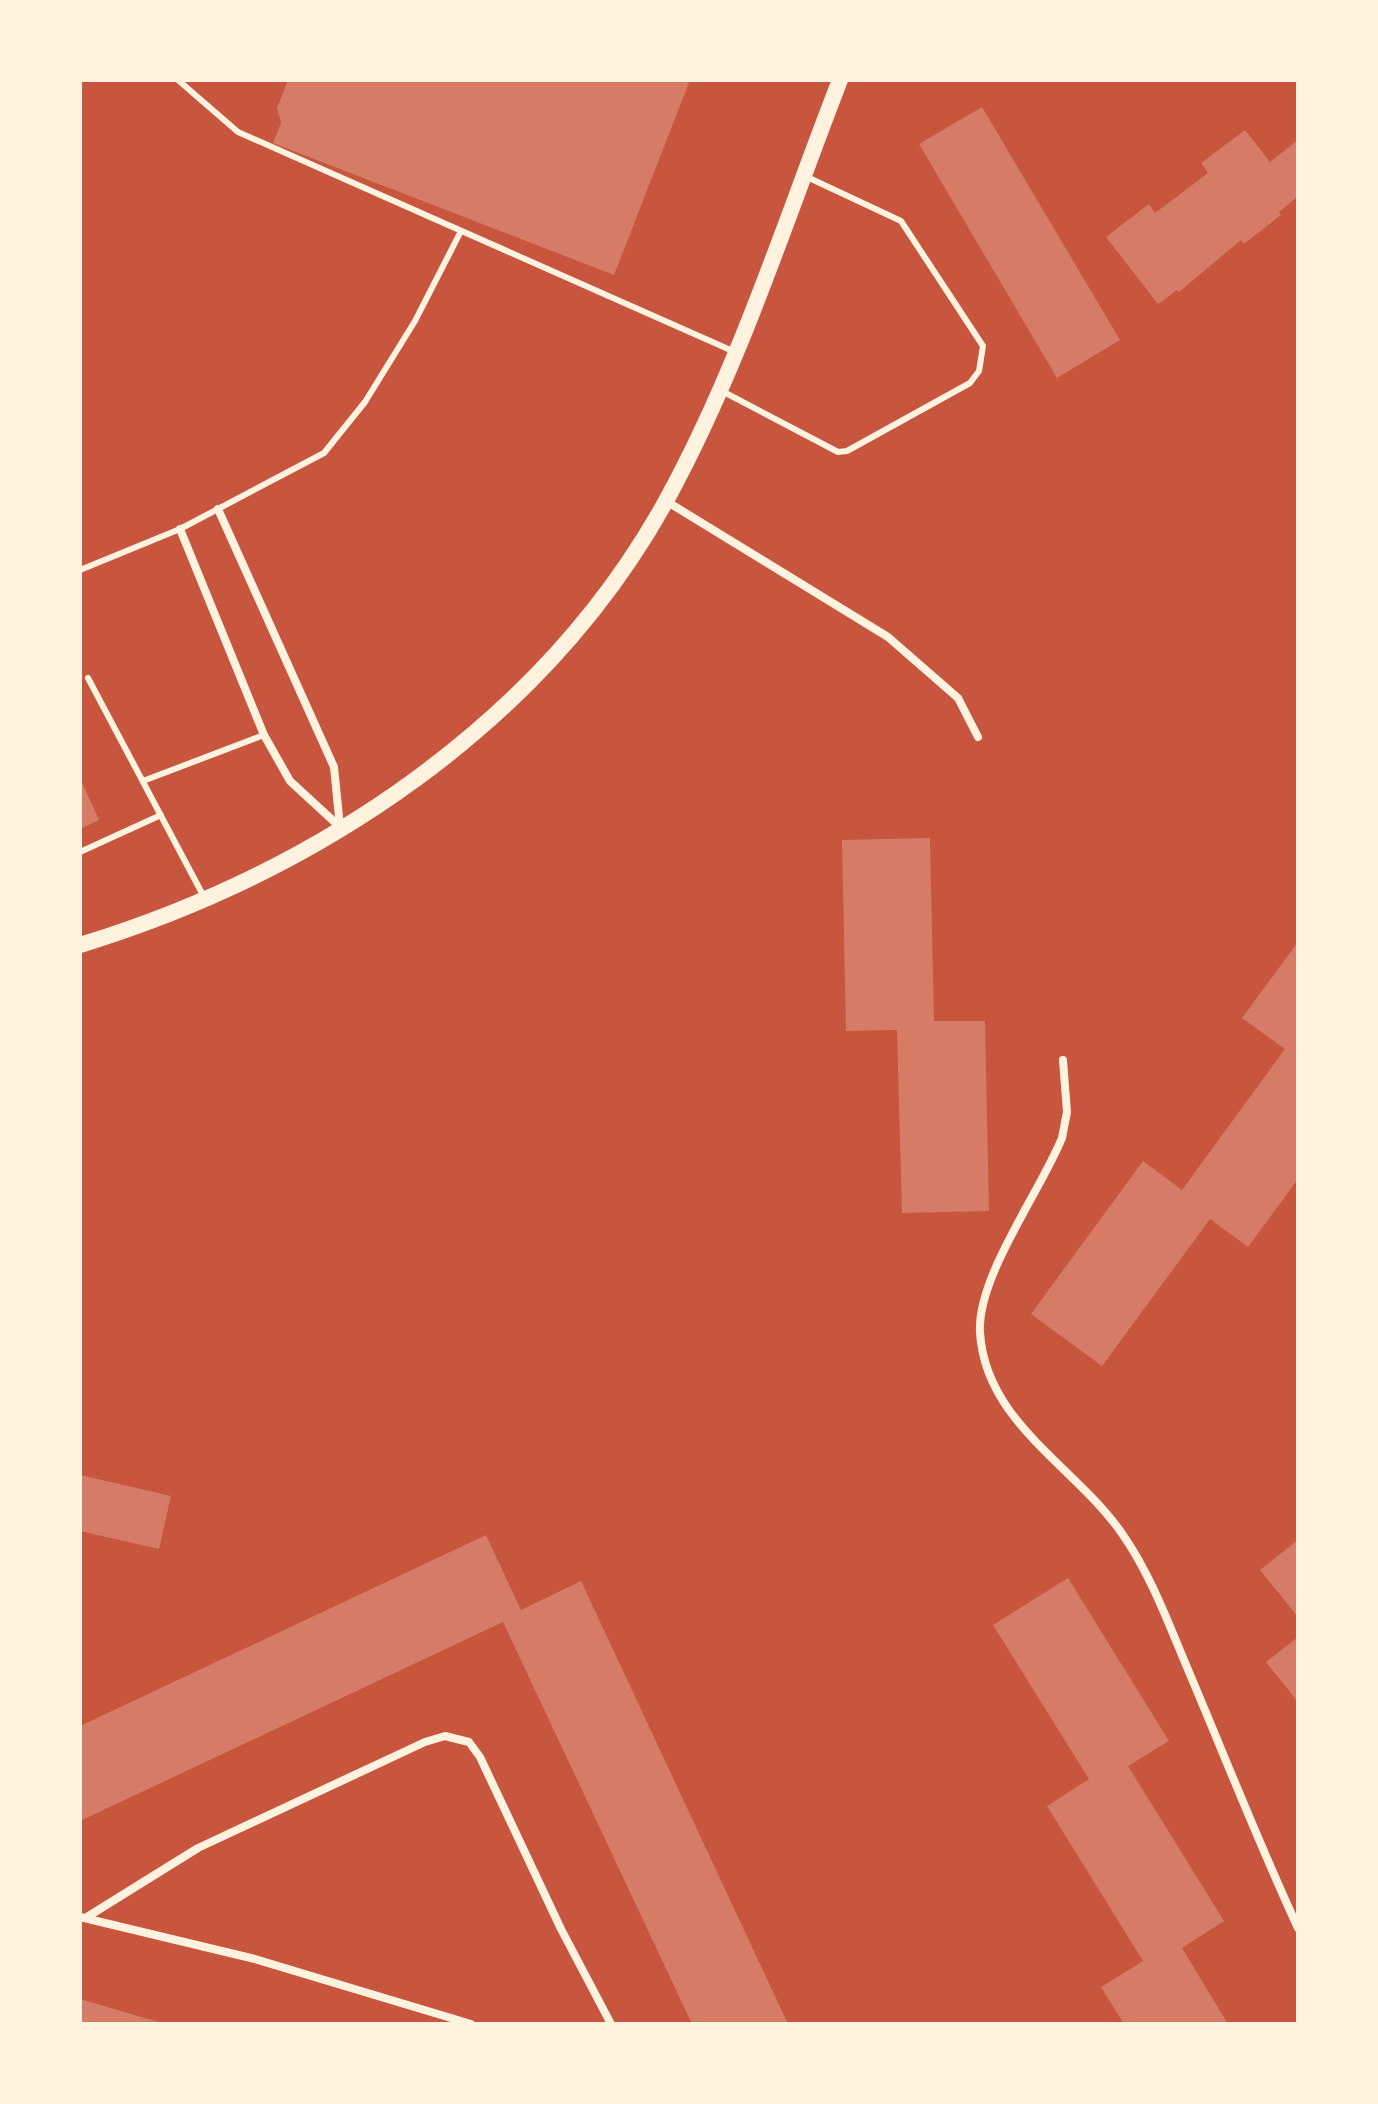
<svg xmlns="http://www.w3.org/2000/svg" width="1378" height="2104" viewBox="0 0 1378 2104" font-family="Manrope,sans-serif">
	<style>
		.building { fill: #d67c66 }
		.lines { fill: none; stroke-linecap: round; stroke-linejoin: round }
		.service { stroke: #fff3e0; stroke-width: 6 }
		.minor { stroke: #fff3e0; stroke-width: 8 }
		.secondary { stroke: #fff3e0; stroke-width: 16 }
	</style>
	<rect width="100%" height="100%" fill="#c8553d"/>
	<path class="building" d="M288,80H690L614,275L273,143L281,123L277,108Z
		M982,107L1120,340L1057,378L919,144Z
		M1245,130L1270,162L1298,140V200L1296,198L1279,212L1281,215L1244,244L1241,240L1179,292L1177,290L1158,304L1106,237L1149,204L1155,213L1183,192L1208,173L1201,163Z
		M80,778L99,820L80,829Z
		M930,838L934,1021H985L989,1211L902,1213L897,1030L846,1031L842,840Z
		M1298,942V1179L1248,1247L1210,1219L1102,1366L1031,1314L1143,1161L1182,1190L1285,1049L1242,1018Z
		M80,1475L171,1496L159,1549L80,1531Z
		M486,1535L521,1610L581,1581L788,2024H692L503,1622L80,1821V1726Z
		M1298,1540V1617L1260,1570Z
		M1068,1578L1169,1741L1128,1766L1224,1921L1182,1948L1228,2024H1124L1101,1987L1143,1961L1047,1806L1089,1779L993,1625Z
		M1298,1637V1702L1266,1662Z
		M80,1999L162,2023V2024H80Z"/>
	<g class="lines">
		<path class="service" d="M178,80L238,132L735,352
			M720,390L838,452L847,451L970,383L979,371L983,346L901,221L807,177
			M80,570L180,529L324,453L365,402L415,321L461,231
			M88,678L204,897
			M143,781L264,735
			M80,852L161,815"/>
		<path class="minor" d="M666,501L888,637L958,698L978,737
			M218,509L334,767L340,827
			M180,529L264,735L290,781L340,827
			M1063,1060L1067,1112L1062,1138C1040,1192 977,1277 980,1332C985,1423 1077,1467 1123,1535C1152,1577 1169,1625 1189,1672C1225,1757 1259,1844 1298,1928
			M80,1917L255,1959L471,2024
			M87,1917L198,1848L425,1742L445,1736L469,1742L480,1757L561,1929L611,2024"/>
		<path class="secondary" d="M80,945C318,872 543,723 666,501C739,368 785,221 840,80"/>
	</g>
	<rect width="1378" height="2104" fill="none" stroke="#fff3e0" stroke-width="164"/>
</svg>
